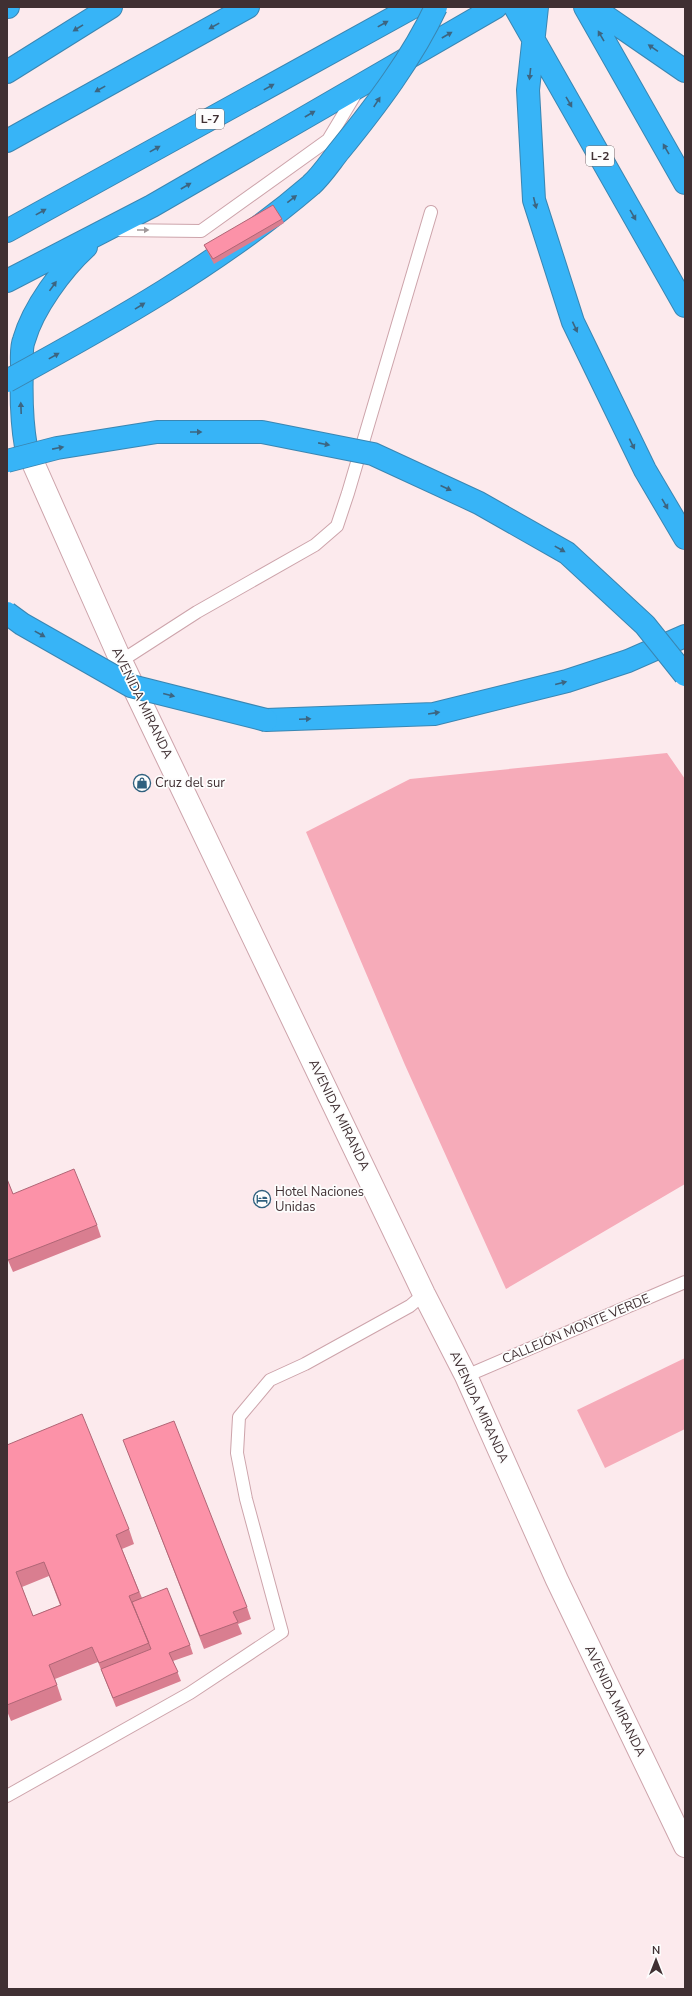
<svg xmlns="http://www.w3.org/2000/svg" width="692" height="1996" viewBox="0 0 692 1996" font-family="'Nunito Sans',sans-serif">
	<style>
		.green { fill: #f6abb9 }
		.lines { fill: none; stroke-linecap: round; stroke-linejoin: round }
		.lane-casing { stroke: #cda4ab; stroke-width: 14 }
		.street-casing { stroke: #cda4ab; stroke-width: 24 }
		.highway-casing { stroke: #3a86b2; stroke-width: 24 }
		.lane { stroke: #fff; stroke-width: 12 }
		.street { stroke: #fff; stroke-width: 22 }
		.highway { stroke: #37b4f7; stroke-width: 22 }
		.highway-bridge-casing { stroke: #3a86b2; stroke-width: 24; stroke-linecap: butt }
		.highway-bridge { stroke: #37b4f7; stroke-width: 22 }
		.wall { fill: #d97e90; fill-rule: evenodd }
		.building { fill: #fc92a8; stroke: #b06676; fill-rule: evenodd }
		.oneway { fill: #3c6581 }
		.oneway2 { fill: #a09899 }
		.labels { text-anchor: middle; dominant-baseline: central; stroke-width: 3.5; stroke-linejoin: round; paint-order: stroke }
		.shield { fill: #fdfdfd; stroke: #796e70; stroke-width: 1 }
		.shield-label { font-size: 12px; font-weight: bold; fill: #403033 }
		.street-label { font-size: 13px; fill: #403033; stroke: #fdfdfd }
		.poi-label { font-size: 13px; fill: #403033; stroke: #fdfdfd; text-anchor: start }
	</style>
	<rect width="100%" height="100%" fill="#fceaed"/>
	<path class="green" d="M667,753L685,779V1184L506,1289L405,1065L306,832L410,779Z
		M685,1358V1429L605,1468L577,1410Z"/>
	<g class="lines">
		<g class="lane-casing">
			<path id="lane" d="M114,230L201,231L328,140L358,90
				M121,661L197,612L315,545L337,526L348,493L431,212
				M466,1376L685,1282
				M7,1796L190,1693L282,1632L246,1499L237,1453L239,1417L270,1380L305,1364L410,1306L424,1294"/>
		</g>
		<g class="street-casing">
			<path id="street" d="M26,447L121,661L424,1294L466,1376L557,1580L685,1846"/>
		</g>
		<g class="highway-casing">
			<path id="highway" d="M7,7H8
				M515,7L685,306
				M537,7L528,90L534,200L573,322L645,470L685,538
				M585,7L685,183
				M592,7L685,71
				M7,72L111,7
				M7,141L248,7
				M7,231L413,7
				M7,281L152,206L496,7
				M26,447C21,419 21,393 22,365C22,357 21,347 24,340C33,308 62,269 86,247
				M266,720L434,714L567,681L628,661L685,636"/>
		</g>
		<use href="#lane" class="lane"/>
		<use href="#street" class="street"/>
		<use href="#highway" class="highway"/>
		<g class="highway-bridge-casing">
			<path id="highway-bridge" d="M7,381C113,323 219,264 311,185C322,175 331,161 340,150C375,107 413,57 436,7
				M7,461L57,448L157,432H262L373,454L479,503L567,553L645,625L685,675
				M7,613L22,624L131,686L266,720"/>
		</g>
		<use href="#highway-bridge" class="highway-bridge"/>
	</g>
	<path class="wall" d="M282,219L284,223L214,264L206,249L204,245Z
		M7,1179L13,1194L97,1225L101,1237L13,1272L7,1258Z
		M7,1445L129,1529L134,1544L122,1549L142,1598L190,1645L193,1654L173,1661L181,1681L116,1707L98,1662L55,1679L62,1700L11,1721L7,1711ZM49,1576L60,1605L33,1616L22,1587Z
		M128,1452L247,1607L251,1619L238,1624L242,1634L204,1649Z"/>
	<path class="building" d="M273,205L282,219L213,259L204,245Z
		M74,1169L97,1225L8,1260L7,1257V1179L13,1194Z
		M82,1414L129,1529L116,1535L139,1592L129,1596L149,1643L99,1663L92,1647L49,1665L57,1685L7,1705V1445ZM44,1562L61,1605L33,1616L16,1572Z
		M174,1421L247,1607L233,1612L238,1622L200,1636L123,1440Z
		M167,1588L190,1645L169,1653L178,1672L113,1698L101,1669L151,1649L132,1602Z"/>
	<defs><path id="oneway-solid" d="M-6-.8H1V-3.2L6.5 0L1 3.2V.8H-6Z"/></defs>
	<g class="oneway">
		<use href="#oneway-solid" transform="translate(383 24) rotate(-29)"/>
		<use href="#oneway-solid" transform="translate(214 26) rotate(151)"/>
		<use href="#oneway-solid" transform="translate(78 28) rotate(148)"/>
		<use href="#oneway-solid" transform="translate(447 35) rotate(-30)"/>
		<use href="#oneway-solid" transform="translate(601 36) rotate(-120)"/>
		<use href="#oneway-solid" transform="translate(653 48) rotate(-146)"/>
		<use href="#oneway-solid" transform="translate(530 74) rotate(96)"/>
		<use href="#oneway-solid" transform="translate(269 87) rotate(-29)"/>
		<use href="#oneway-solid" transform="translate(100 89) rotate(151)"/>
		<use href="#oneway-solid" transform="translate(377 102) rotate(-57)"/>
		<use href="#oneway-solid" transform="translate(569 102) rotate(60)"/>
		<use href="#oneway-solid" transform="translate(310 114) rotate(-30)"/>
		<use href="#oneway-solid" transform="translate(155 149) rotate(-29)"/>
		<use href="#oneway-solid" transform="translate(666 149) rotate(-120)"/>
		<use href="#oneway-solid" transform="translate(186 186) rotate(-30)"/>
		<use href="#oneway-solid" transform="translate(292 199) rotate(-38)"/>
		<use href="#oneway-solid" transform="translate(535 203) rotate(76)"/>
		<use href="#oneway-solid" transform="translate(41 212) rotate(-29)"/>
		<use href="#oneway-solid" transform="translate(633 215) rotate(60)"/>
		<use href="#oneway-solid" transform="translate(53 286) rotate(-54)"/>
		<use href="#oneway-solid" transform="translate(140 306) rotate(-32)"/>
		<use href="#oneway-solid" transform="translate(575 327) rotate(65)"/>
		<use href="#oneway-solid" transform="translate(54 356) rotate(-29)"/>
		<use href="#oneway-solid" transform="translate(21 408) rotate(-92)"/>
		<use href="#oneway-solid" transform="translate(196 432)"/>
		<use href="#oneway-solid" transform="translate(324 444) rotate(11)"/>
		<use href="#oneway-solid" transform="translate(632 444) rotate(64)"/>
		<use href="#oneway-solid" transform="translate(58 448) rotate(-11)"/>
		<use href="#oneway-solid" transform="translate(446 488) rotate(25)"/>
		<use href="#oneway-solid" transform="translate(665 504) rotate(60)"/>
		<use href="#oneway-solid" transform="translate(560 549) rotate(29)"/>
		<use href="#oneway-solid" transform="translate(40 634) rotate(29)"/>
		<use href="#oneway-solid" transform="translate(561 683) rotate(-14)"/>
		<use href="#oneway-solid" transform="translate(169 695) rotate(14)"/>
		<use href="#oneway-solid" transform="translate(434 713) rotate(-9)"/>
		<use href="#oneway-solid" transform="translate(305 719) rotate(-2)"/>
	</g>
	<use class="oneway2" href="#oneway-solid" transform="translate(143 230)"/>
	<defs>
		<g id="shop-ring" transform="scale(0.9)"><circle r="9.5" fill="#fdfdfd" stroke="#2f607e" stroke-width="1.5"/><path d="M-5-2.5h2.3a2.7 3.5 0 0 1 5.4 0H5L5.5 6h-11ZM-1.5-2.5h3a1.5 2.3 0 0 0-3 0Z" fill="#2f607e"/></g>
		<g id="hotel-ring" transform="scale(0.9)"><circle r="9.5" fill="#fdfdfd" stroke="#2f607e" stroke-width="1.5"/><path d="M-6-4.5h1.5V1H6V5H4.5V3h-9V5H-6ZM-4 0a1.8 1.8 0 1 1 3.6 0ZM.5 0V-2.5h3Q6-2.5 6 0Z" fill="#2f607e"/></g>
	</defs>
	<g fill-rule="evenodd">
		<use href="#shop-ring" x="142" y="783"/>
		<use href="#hotel-ring" x="262" y="1199"/>
	</g>
	<g class="labels">
		<g class="shield">
			<rect x="196" y="109" width="28" height="20" rx="3"/>
			<rect x="586" y="146" width="28" height="20" rx="3"/>
		</g>
		<g class="shield-label">
			<text x="210" y="119">L-7</text>
			<text x="600" y="156">L-2</text>
		</g>
		<g class="street-label">
			<text transform="translate(142 703) rotate(64)">AVENIDA MIRANDA</text>
			<text transform="translate(339 1115) rotate(64)">AVENIDA MIRANDA</text>
			<text transform="translate(576 1329) rotate(-23)">CALLEJÓN MONTE VERDE</text>
			<text transform="translate(479 1407) rotate(65)">AVENIDA MIRANDA</text>
			<text transform="translate(615 1701) rotate(64)">AVENIDA MIRANDA</text>
		</g>
		<g class="poi-label">
			<text x="155" y="783">Cruz del sur</text>
			<text x="275" y="1192">Hotel Naciones<tspan x="275" dy="15">Unidas</tspan></text>
		</g>
	</g>
	<rect width="692" height="1996" fill="none" stroke="#403033" stroke-width="16"/>
	<g transform="translate(656 1960)" stroke="#fdfdfd" stroke-width="3" paint-order="stroke">
	<path d="M0-3L7 15L0 10L-7 15Z" fill="#403033"/>
	<text y="-6" font-size="11" font-weight="bold" text-anchor="middle" fill="#403033">N</text>
	</g>
</svg>
